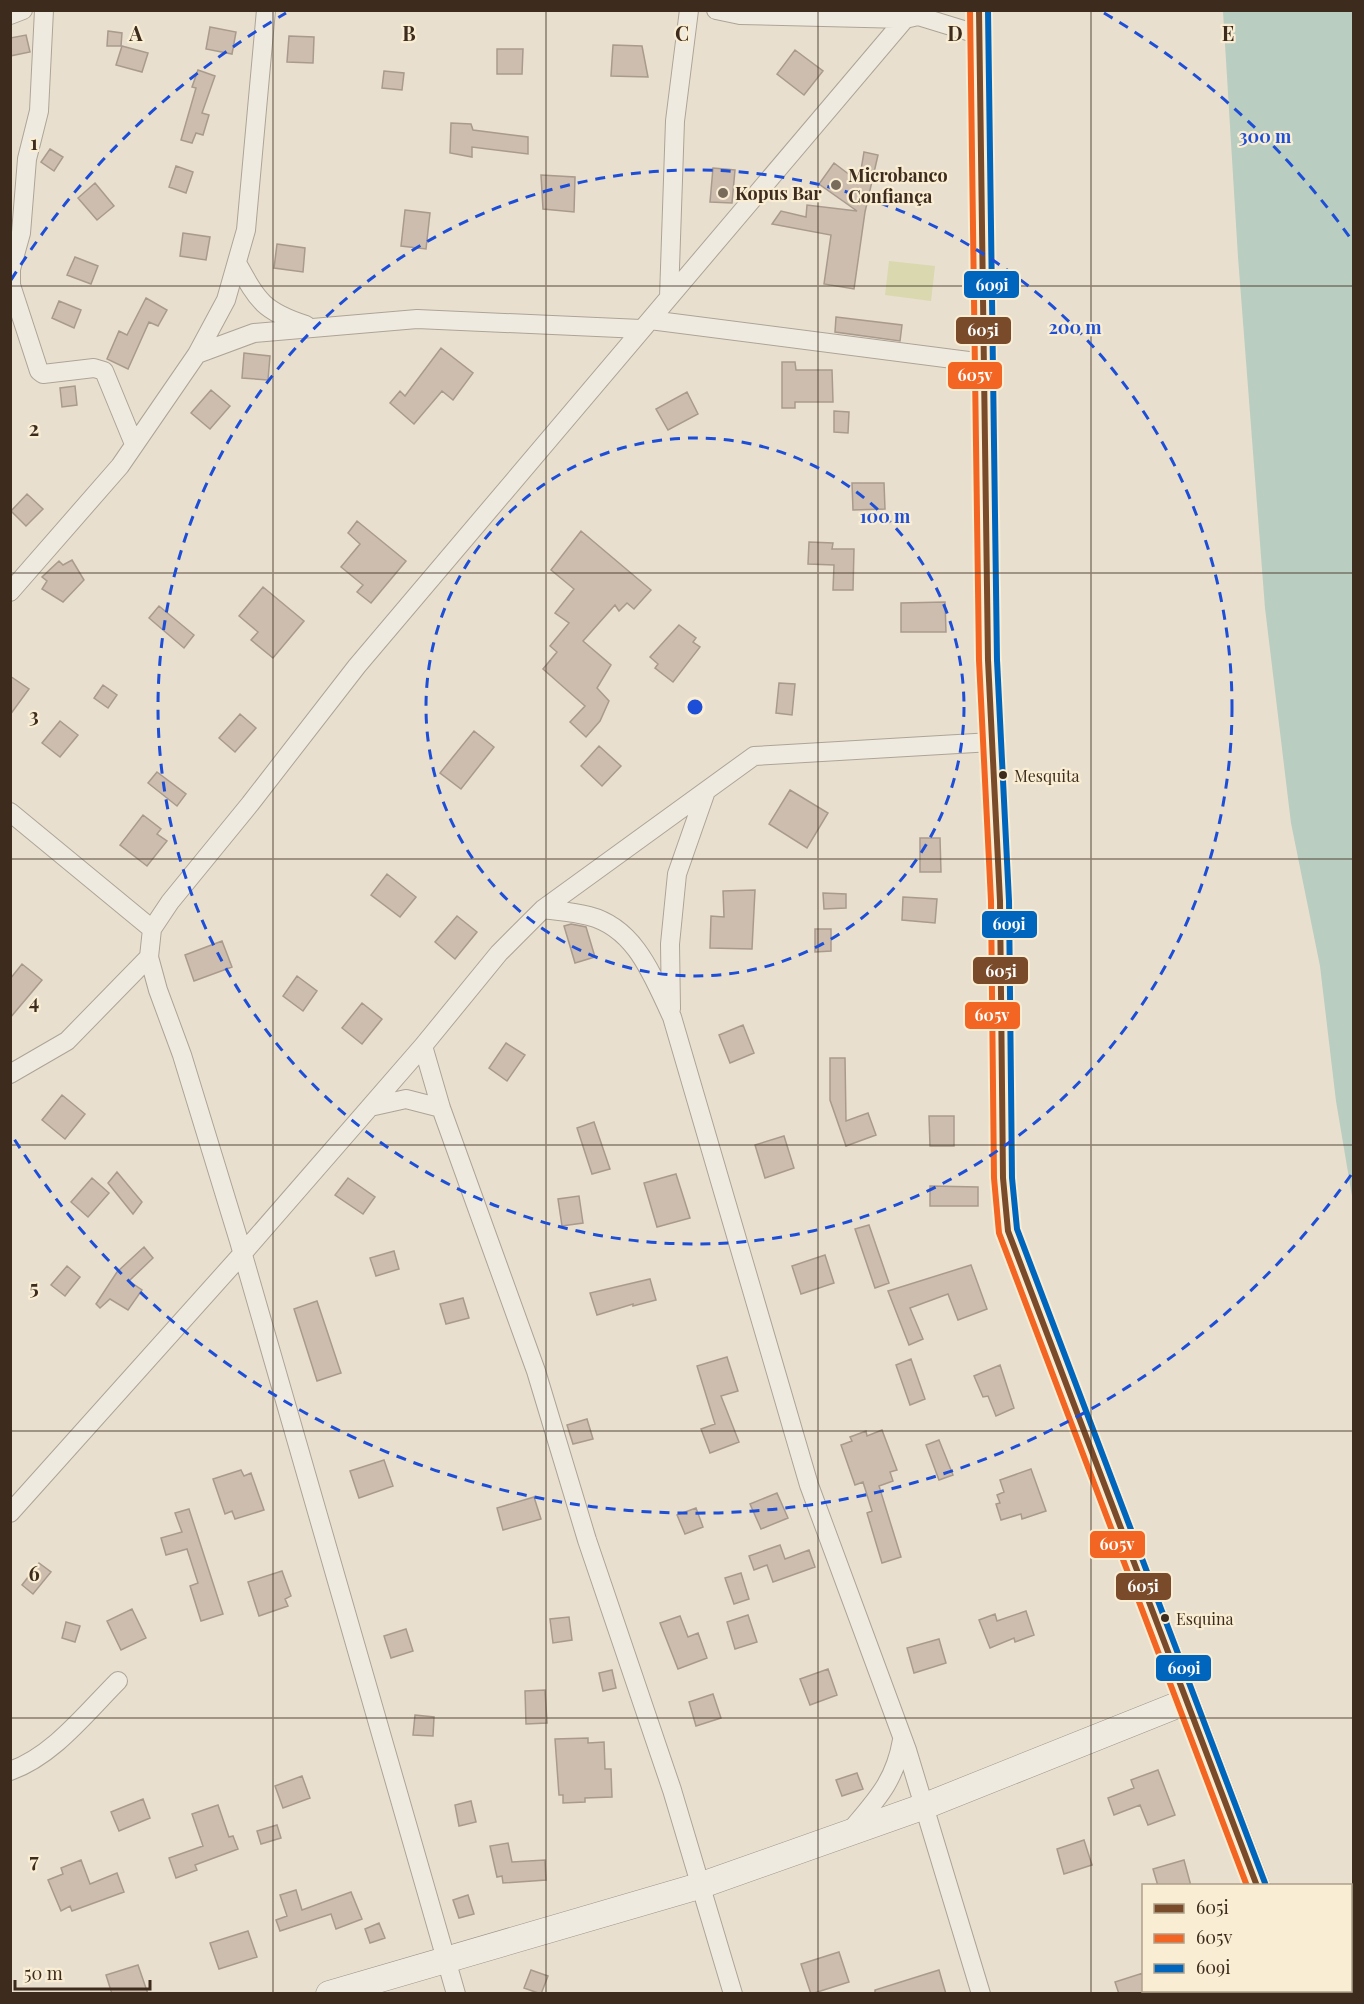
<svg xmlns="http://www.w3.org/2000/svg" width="1364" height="2004" viewBox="0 0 1364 2004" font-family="'Playfair Display',serif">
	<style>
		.green { fill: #d9d8af }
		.water { fill: #b9cdc1 }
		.building { fill: #ccbdae; stroke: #a99a8d; stroke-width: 1.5 }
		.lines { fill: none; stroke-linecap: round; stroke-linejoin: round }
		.street-casing { stroke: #ada496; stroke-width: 20 }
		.secondary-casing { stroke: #9d9487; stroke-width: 27 }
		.street { stroke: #efeae0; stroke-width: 18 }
		.secondary { stroke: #efeae0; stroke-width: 26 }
		.bus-1-casing { stroke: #f9edd3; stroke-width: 10 }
		.bus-2-casing { stroke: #f9edd3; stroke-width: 10 }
		.bus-3-casing { stroke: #f9edd3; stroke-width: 10 }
		.bus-1 { stroke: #7a4b2a; stroke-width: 6 }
		.bus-2 { stroke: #f26522; stroke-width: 6 }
		.bus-3 { stroke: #0065bd; stroke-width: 6 }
		.grid { fill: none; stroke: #3d2c1d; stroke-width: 1.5; stroke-opacity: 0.55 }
		.ring { fill: none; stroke: #1d4ed8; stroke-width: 3; stroke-dasharray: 10 8 }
		.poi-dot { fill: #796b5b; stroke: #f9edd3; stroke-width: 2 }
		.bus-dot { fill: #3d2c1d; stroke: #f9edd3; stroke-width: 2 }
		.labels { text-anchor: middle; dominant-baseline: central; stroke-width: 4.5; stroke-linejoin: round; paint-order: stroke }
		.bus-label { font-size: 16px; fill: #3d2c1d; stroke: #f9edd3; text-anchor: start }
		.poi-label { font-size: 18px; font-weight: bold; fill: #3d2c1d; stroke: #f9edd3; text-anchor: start }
		.grid-label { font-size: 20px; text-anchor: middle; font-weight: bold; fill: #3d2c1d; stroke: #f9edd3; stroke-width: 4.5; stroke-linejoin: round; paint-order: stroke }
		.centre { fill: #1d4ed8; stroke: #f9edd3; stroke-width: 3 }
		.ring-label { font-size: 18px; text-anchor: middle; font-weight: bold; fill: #1d4ed8; stroke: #f9edd3; stroke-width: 4.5; stroke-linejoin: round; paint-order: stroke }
		.line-badge { stroke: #f9edd3; stroke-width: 2 }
		.badge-label { font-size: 16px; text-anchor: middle; font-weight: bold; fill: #fff }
	</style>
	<rect width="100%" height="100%" fill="#e8dfce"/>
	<path class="green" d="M889,261L935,266L931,301L885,295Z"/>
	<path class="water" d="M1223,11H1353V1202L1336,1101L1320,966L1291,823L1265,608L1238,257Z"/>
	<path class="building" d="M210,27L236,32L232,54L206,49Z
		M108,31L122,33L121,46H107Z
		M26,35L30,52L10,56V38Z
		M289,36L314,37L313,63L287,62Z
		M613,45L642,46L648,77L611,76Z
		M122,46L148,53L142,72L116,65Z
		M497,49H523L522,74H497Z
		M795,50L823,71L804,95L777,74Z
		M198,70L215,76L202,113L209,115L203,135L196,133L192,143L181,140L196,88L192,87Z
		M384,71L404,73L402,90L382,88Z
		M451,123L471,124L473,130L528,137V154L472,147V157L450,153Z
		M50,149L63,157L54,171L41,162Z
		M864,152L878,155L865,212L854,289L824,284L831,235L772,224L781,211L806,217L807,205L857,211L819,184L834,163L859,182Z
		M176,166L193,172L186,193L169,187Z
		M713,168L735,170L732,203L710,202Z
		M541,175L575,177L574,212L543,209Z
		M95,183L114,206L97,220L78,198Z
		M405,210L430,213L426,249L401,246Z
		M183,233L210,237L206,260L180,256Z
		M277,244L305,248L303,272L274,268Z
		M75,257L98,266L91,284L67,275Z
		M146,298L167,310L158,326L149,322L128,369L107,359L119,331L127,335Z
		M59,301L81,310L74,328L52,318Z
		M836,317L902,325L900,341L835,332Z
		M441,348L473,373L453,400L442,391L414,424L390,403L400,391L405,396Z
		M244,353L270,356L268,380L242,378Z
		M782,362H795L796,370H832L833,402H795V408H782Z
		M75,386L77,405L62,407L60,388Z
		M211,390L230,406L210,429L191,413Z
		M687,392L698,414L668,430L656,409Z
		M834,411L849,412L848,433L834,432Z
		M852,483H884L885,509L853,510Z
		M27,494L43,509L26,526L11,511Z
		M357,521L406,561L371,603L357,592L363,585L341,567L360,544L348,533Z
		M581,531L651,590L634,609L627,603L619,611L615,605L583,641L611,665L597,688L609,701L600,721L586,737L570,722L585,706L543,669L557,652L550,646L569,623L555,613L574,589L551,570Z
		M809,542L833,543L832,549H854L853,590H833L834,565L808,564Z
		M72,560L84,580L63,602L42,589L47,581L42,577L59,561L63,565Z
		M263,587L304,621L273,658L251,640L258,632L239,616Z
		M945,602L946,632H901V603Z
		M159,606L194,635L184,648L149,618Z
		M679,625L696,638L693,642L700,647L673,682L655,668L658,664L650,657Z
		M10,676L29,689L10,715Z
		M779,683L795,684L792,715L776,713Z
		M103,685L117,695L108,708L94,698Z
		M240,714L256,728L235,752L219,738Z
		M60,721L78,735L60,757L42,743Z
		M474,731L494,747L461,789L440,773Z
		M599,746L621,766L602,786L581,766Z
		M157,772L186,794L177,806L148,783Z
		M790,790L828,813L807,848L769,824Z
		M143,815L161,829L157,834L167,841L147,866L120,845Z
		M920,838H940L941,872H920Z
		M387,874L416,897L400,917L371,895Z
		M755,890L752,949L710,948L711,916L724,917L723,891Z
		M823,893L846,894V908L824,909Z
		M903,897L937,899L935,923L902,920Z
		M457,916L477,932L455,959L435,942Z
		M571,924L586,927L595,957L575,963L564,926Z
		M815,929H831V951L815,952Z
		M222,941L232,967L194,981L185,955Z
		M22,964L42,980L10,1018V979Z
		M297,976L317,991L303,1011L283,996Z
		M362,1003L382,1019L362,1044L342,1028Z
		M743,1025L754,1053L730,1063L719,1035Z
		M506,1043L525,1055L507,1081L489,1068Z
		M830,1058H845L846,1121L868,1113L876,1135L846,1146L830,1100Z
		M62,1095L85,1114L65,1139L42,1120Z
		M929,1116H954V1146H930Z
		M594,1122L610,1169L592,1174L577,1128Z
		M784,1136L794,1168L765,1178L755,1145Z
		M117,1172L142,1202L133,1214L108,1183Z
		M676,1174L690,1218L657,1227L644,1183Z
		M92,1178L109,1193L88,1217L71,1202Z
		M348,1178L375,1197L363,1214L335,1195Z
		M930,1186L978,1187V1206H930Z
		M579,1196L583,1223L562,1226L558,1199Z
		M869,1225L889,1283L875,1288L855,1229Z
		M144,1247L153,1258L129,1281L142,1290L128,1310L110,1299L100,1308L96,1304L117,1272Z
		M394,1251L399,1269L376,1276L370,1258Z
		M825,1255L834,1283L801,1294L792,1266Z
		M971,1265L987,1309L958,1320L948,1294L910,1308L923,1339L909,1345L888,1291Z
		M67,1266L80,1277L65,1296L51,1285Z
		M650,1279L656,1300L633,1306V1304L597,1315L590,1293Z
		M463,1298L469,1318L446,1324L440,1304Z
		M317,1301L341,1373L317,1381L294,1309Z
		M727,1357L738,1391L721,1396L739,1442L710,1453L701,1429L715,1424L697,1366Z
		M911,1359L925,1399L910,1405L896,1365Z
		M1000,1365L1014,1408L996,1416L988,1396L983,1397L974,1376Z
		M587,1419L593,1439L573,1444L567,1425Z
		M882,1430L897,1470L890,1472L893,1481L879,1486L901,1557L882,1563L867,1513L872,1511L863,1482L855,1485L841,1445L852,1441L850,1437L866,1431L867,1436Z
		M939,1440L953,1475L939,1480L926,1445Z
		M384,1460L393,1486L359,1498L350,1471Z
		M1031,1469L1046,1511L1022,1519L1021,1514L1001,1520L996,1504L1000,1503L997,1495L1004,1492L1000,1480Z
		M241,1470L244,1476L251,1473L264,1510L235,1519L232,1511L225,1514L213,1479Z
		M777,1493L788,1518L761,1529L750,1504Z
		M534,1497L541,1519L503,1530L497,1508Z
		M696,1508L703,1527L685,1534L677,1515Z
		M189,1509L223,1614L201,1621L190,1586L198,1583L187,1549L166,1555L161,1538L182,1532L175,1513Z
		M780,1545L785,1559L809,1550L815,1567L773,1582L767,1565L754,1570L749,1556Z
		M39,1563L51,1572L33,1594L22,1585Z
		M282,1571L291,1596L285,1599L288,1606L259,1616L248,1582Z
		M741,1573L749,1599L734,1604L725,1578Z
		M132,1609L146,1638L121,1650L107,1621Z
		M1026,1611L1034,1635L1015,1642L1014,1638L990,1648L979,1620L995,1614L997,1621Z
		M748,1615L757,1642L735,1649L727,1622Z
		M680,1616L688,1637L698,1633L707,1658L678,1669L660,1623Z
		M569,1617L572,1640L553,1643L550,1619Z
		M66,1622L80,1626L75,1642L62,1638Z
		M406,1629L413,1651L391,1658L384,1636Z
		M939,1639L946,1663L914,1673L907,1648Z
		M828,1669L837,1695L810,1705L800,1679Z
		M612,1670L616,1688L603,1691L599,1673Z
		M545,1690L547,1723L526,1724L525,1691Z
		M713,1694L721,1718L696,1726L689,1702Z
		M415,1715L434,1717L433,1736L413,1735Z
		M588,1738V1743L604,1742L605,1769H611L612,1797L585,1798V1802L563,1803V1795H559L555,1739Z
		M1158,1770L1175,1815L1148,1825L1140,1805L1114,1815L1108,1798L1134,1788L1131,1780Z
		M857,1773L863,1789L842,1796L836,1780Z
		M302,1776L310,1798L283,1808L275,1786Z
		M143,1799L150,1818L119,1831L111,1812Z
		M471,1801L476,1822L459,1826L455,1805Z
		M218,1805L229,1837L233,1836L238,1849L195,1865L197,1870L176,1878L169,1858L203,1846L192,1814Z
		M277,1825L281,1838L261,1844L257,1831Z
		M1084,1840L1092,1865L1064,1874L1057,1849Z
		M508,1843L512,1862L545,1860L546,1880L503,1883L502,1876L497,1877L490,1846Z
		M81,1860L90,1884L117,1873L124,1892L72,1911L70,1906L61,1911L48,1880L63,1874L61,1868Z
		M1184,1860L1191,1886H1158L1153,1869Z
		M296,1890L302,1910L351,1892L362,1919L336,1929L331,1914L280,1931L276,1920L287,1916L280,1895Z
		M468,1895L474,1914L459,1918L453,1900Z
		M379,1923L385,1938L370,1943L365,1929Z
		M248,1931L257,1957L219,1969L210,1943Z
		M839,1952L849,1982L811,1994L801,1964Z
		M138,1965L148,1994H112L106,1975Z
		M531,1970L548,1976L541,1994L524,1988Z
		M939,1970L946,1994H875V1990Z
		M1143,1973V1994H1119L1115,1982Z"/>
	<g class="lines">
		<g class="street-casing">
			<path id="street" d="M44,10L39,111L27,159L21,233L11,269V285L39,371L43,374L94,368L104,371L134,444
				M716,10L740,15L905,19L918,16L980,35
				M10,15L23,10
				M237,263C258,301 263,311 306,325
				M669,297L675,121L689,10
				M650,320L984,363
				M197,354L254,333L417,319L641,329
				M10,592L120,466L197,354L226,300L246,230L266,10
				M10,812L152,929
				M543,909C558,911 574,912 589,916C636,928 653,977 672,1017L809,1485L907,1750L981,1994
				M671,1009L670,944L677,874L705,794
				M423,1046L441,1108L536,1371L587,1540L672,1790L733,1994
				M10,1074L67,1041L149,957
				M370,1107L406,1099L441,1108
				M10,1513L243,1253L423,1046L499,953L543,909L754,756L992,742
				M10,1771C53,1756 86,1713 118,1681
				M851,1830C877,1799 895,1781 902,1740
				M456,1994L239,1241L182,1055L158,990L149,957L152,929L170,902L250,804L357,666L905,19"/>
		</g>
		<g class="secondary-casing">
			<path id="secondary" d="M979,10L988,660L1000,901L1003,1178L1008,1231L1257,1886
				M1298,1990L1299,1994
				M329,1994L699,1886L925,1806L1185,1702"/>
		</g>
		<use href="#street" class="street"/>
		<use href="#secondary" class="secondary"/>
		<g class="bus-1-casing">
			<path id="bus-1" d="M979,10L988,660L1000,901L1003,1178L1008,1231L1257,1886"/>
		</g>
		<g class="bus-2-casing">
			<path id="bus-2" d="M970,10L979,660L991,901L994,1178L999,1233L1247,1886"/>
		</g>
		<g class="bus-3-casing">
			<path id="bus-3" d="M988,10L997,660L1009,901L1012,1178L1017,1229L1265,1883"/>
		</g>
		<use href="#bus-1" class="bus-1"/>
		<use href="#bus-2" class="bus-2"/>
		<use href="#bus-3" class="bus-3"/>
	</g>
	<path class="grid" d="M273,10V1994M546,10V1994M818,10V1994M1091,10V1994M10,286H1354M10,573H1354M10,859H1354M10,1145H1354M10,1431H1354M10,1718H1354"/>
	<g class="ring">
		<circle cx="695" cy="707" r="269"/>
		<circle cx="695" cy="707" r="537"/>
		<path d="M1351 1175A806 806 0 0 1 11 1134M11 280A806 806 0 0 1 286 13M1104 13A806 806 0 0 1 1351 239"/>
	</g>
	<g class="poi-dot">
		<circle cx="836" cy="185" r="6"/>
		<circle cx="723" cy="193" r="6"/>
	</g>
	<g class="bus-dot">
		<circle cx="1003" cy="775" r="5"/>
		<circle cx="1165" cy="1618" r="5"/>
	</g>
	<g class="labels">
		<g class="bus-label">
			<text x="1014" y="775">Mesquita</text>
			<text x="1176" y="1618">Esquina</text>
		</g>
		<g class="poi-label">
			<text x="848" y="175">Microbanco<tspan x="848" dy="21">Confiança</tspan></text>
			<text x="735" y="193">Kopus Bar</text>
		</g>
	</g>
	<g class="grid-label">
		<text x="136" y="41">A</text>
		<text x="409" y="41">B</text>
		<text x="682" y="41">C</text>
		<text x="955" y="41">D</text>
		<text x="1228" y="41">E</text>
		<text x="34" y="150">1</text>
		<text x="34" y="436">2</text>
		<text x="34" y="723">3</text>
		<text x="34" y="1009">4</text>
		<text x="34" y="1295">5</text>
		<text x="34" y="1581">6</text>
		<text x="34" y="1868">7</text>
	</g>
	<circle cx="695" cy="707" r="9" class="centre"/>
	<g class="ring-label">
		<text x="1265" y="143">300 m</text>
		<text x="1075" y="334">200 m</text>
		<text x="885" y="523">100 m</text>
	</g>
	<g class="line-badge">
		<rect x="963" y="270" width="57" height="29" rx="6" fill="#0065bd"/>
		<rect x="955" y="316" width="57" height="29" rx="6" fill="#7a4b2a"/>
		<rect x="947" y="361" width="56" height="29" rx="6" fill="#f26522"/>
		<rect x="981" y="910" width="57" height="29" rx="6" fill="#0065bd"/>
		<rect x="972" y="956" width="57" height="29" rx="6" fill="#7a4b2a"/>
		<rect x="964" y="1001" width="57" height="29" rx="6" fill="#f26522"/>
		<rect x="1089" y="1530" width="57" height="29" rx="6" fill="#f26522"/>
		<rect x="1115" y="1572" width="57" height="29" rx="6" fill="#7a4b2a"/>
		<rect x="1155" y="1654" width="57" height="28" rx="6" fill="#0065bd"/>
	</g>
	<g class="badge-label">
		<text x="992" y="291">609i</text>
		<text x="983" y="336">605i</text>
		<text x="975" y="381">605v</text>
		<text x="1009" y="930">609i</text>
		<text x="1001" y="977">605i</text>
		<text x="992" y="1021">605v</text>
		<text x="1117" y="1550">605v</text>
		<text x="1143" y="1592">605i</text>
		<text x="1184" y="1674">609i</text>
	</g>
	<rect width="1364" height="2004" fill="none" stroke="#3d2c1d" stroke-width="24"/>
	<rect x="1142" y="1884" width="210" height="108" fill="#f9edd3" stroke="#aea08a" stroke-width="1.5"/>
	<rect x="1154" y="1904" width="30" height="9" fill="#7a4b2a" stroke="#aea08a" stroke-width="1.5"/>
	<text x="1196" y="1914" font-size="18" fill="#3d2c1d">605i</text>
	<rect x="1154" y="1934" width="30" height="9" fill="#f26522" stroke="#aea08a" stroke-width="1.5"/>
	<text x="1196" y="1944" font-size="18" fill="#3d2c1d">605v</text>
	<rect x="1154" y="1964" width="30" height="9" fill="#0065bd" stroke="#aea08a" stroke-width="1.5"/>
	<text x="1196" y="1974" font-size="18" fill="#3d2c1d">609i</text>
	<path d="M15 1980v9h135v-9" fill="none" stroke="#3d2c1d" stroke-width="3"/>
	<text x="24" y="1980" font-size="18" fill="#3d2c1d" stroke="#f9edd3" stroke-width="4.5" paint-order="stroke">50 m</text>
</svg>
